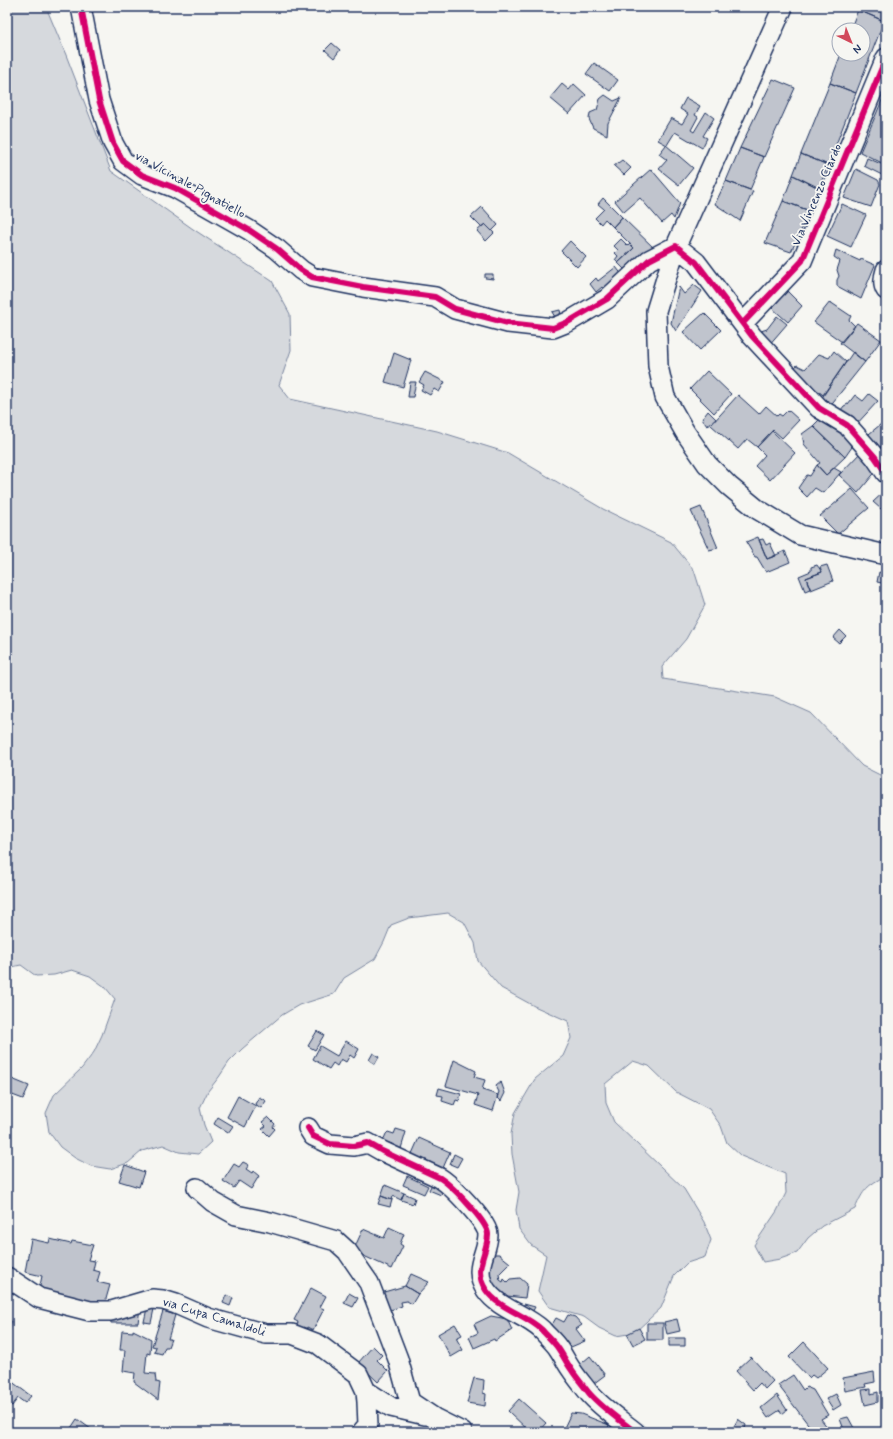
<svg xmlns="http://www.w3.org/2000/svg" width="893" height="1439" viewBox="0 0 893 1439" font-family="Mynerve,sans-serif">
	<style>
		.green { fill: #d6d9dd; stroke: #78849e }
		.building { fill: #c0c4cd; stroke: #1b2f5e }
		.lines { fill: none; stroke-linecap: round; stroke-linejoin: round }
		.minor-casing { stroke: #1b2f5e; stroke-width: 22 }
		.minor { stroke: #f6f6f2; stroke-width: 19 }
		.cycleway-casing { stroke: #f6f6f2; stroke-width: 8 }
		.cycleway { stroke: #d6006c; stroke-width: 6 }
		.labels { text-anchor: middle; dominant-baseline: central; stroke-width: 3.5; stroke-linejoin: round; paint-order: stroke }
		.street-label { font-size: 13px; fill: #1b2f5e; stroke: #f6f6f2 }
	</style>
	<rect width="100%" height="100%" fill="#f6f6f2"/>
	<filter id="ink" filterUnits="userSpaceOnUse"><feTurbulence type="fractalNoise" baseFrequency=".025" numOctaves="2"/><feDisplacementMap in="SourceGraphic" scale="8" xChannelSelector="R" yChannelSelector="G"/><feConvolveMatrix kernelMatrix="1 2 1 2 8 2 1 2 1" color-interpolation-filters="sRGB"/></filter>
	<g filter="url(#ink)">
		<path class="green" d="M7,7H46L66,55L111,171L193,229L272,281L290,314L291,350L279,385L290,399L437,431L508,453L603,509L671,542L694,570L705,605L686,639L662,667L663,679L775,697L811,713L862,766L886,778V1176C867,1185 863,1190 855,1209L822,1226L808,1238L797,1253L780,1259L763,1262L754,1245L777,1211L786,1193L785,1174L741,1156L727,1143L721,1126L709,1109L676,1092L649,1066L633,1061L605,1084L606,1103L614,1122L684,1189L704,1222L711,1240L705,1257L687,1263L674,1276L661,1308L634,1333L616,1336L599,1328L584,1317L549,1307L538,1291L546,1255L531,1245L519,1229L516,1210L519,1192L512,1154L511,1134L515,1113L535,1079L563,1056L571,1038L568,1021L534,1006L501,988L478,961L475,943L464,922L448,913L409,918L391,925L384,942L375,959L344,978L334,994L299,1005L282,1015L242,1049L229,1062L219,1077L208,1091L200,1108L204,1125L211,1142L198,1154L179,1152L163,1145L142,1151L128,1163L110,1169L91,1166L75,1158L60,1147L49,1132L46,1113L54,1095L82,1068L94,1052L102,1035L115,999L105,987L90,976L72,970L54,975L36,976L21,965L7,968V877L11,866L7,855Z"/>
		<path class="building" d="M859,7H886V17L884,21L858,10Z
			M858,10L884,21L856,93L830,83L841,54H863V30H850Z
			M332,43L340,50L334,58L325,50Z
			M594,63L618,80L610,91L586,74Z
			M773,79L795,88L764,157L740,148Z
			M830,83L856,93L828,165L801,154Z
			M562,84L569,90L574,84L586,95L569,114L550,98Z
			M886,91V165L860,152Z
			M605,95L614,101L621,98L608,123L607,135L593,128L589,119L590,113L597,110L600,99Z
			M686,98L700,106L695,115L698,117L691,130L694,132L706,112L714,118L703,136L707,138L702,148L675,132L667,145L658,140L671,118L682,124L688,114L680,109Z
			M666,145L693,168L679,185L659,169L667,160L659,154Z
			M740,148L764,157L750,190L726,181Z
			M801,154L828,165L819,188L793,175Z
			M867,158L886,166V177L864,166Z
			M622,160L631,168L624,175L614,166Z
			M651,169L680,203L674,219L671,215L662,223L640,198L624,212L615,201Z
			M856,169L878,180L880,184L871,207L844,198Z
			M793,175L819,188L810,211L783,201Z
			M726,181L753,191L740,221L715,204Z
			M603,198L622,217L613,227L605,219L601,224L595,218L604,209L598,204Z
			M783,201L810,211L791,252L765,243Z
			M842,204L866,215L851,247L827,236Z
			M482,207L498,225L492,231L485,224L481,227L471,217Z
			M622,217L655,249L629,274L618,263L634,248L613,227Z
			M485,224L494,233L486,241L477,231Z
			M621,239L628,246L630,244L634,248L618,263L615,260L618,256L615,253L618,250L614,246Z
			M570,241L586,257L577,267L561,251Z
			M836,250L860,261L861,259L875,265L861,299L837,286V280L839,276L837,270L840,261L834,257Z
			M616,267L623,276L605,291L602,287L596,292L590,284L596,278L598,281Z
			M485,274H493V279L485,278Z
			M694,285L702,291L676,331L671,323L679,287L684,294Z
			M787,291L802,306L788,322L772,308Z
			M830,302L851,316L849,320L855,326L842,342L814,322Z
			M560,310L561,315L555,317L552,312Z
			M704,313L721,330L700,350L683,332Z
			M777,316L787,324L768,346L756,336L761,331L767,329Z
			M857,323L881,340L865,362L840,343Z
			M834,351L846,362L823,395L817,390L811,393L790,373L797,365L805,369L819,354L829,358Z
			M853,352L865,362L829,407L819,402Z
			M394,353L411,360L403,387L385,382Z
			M707,371L731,394L714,413L690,389Z
			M425,372L445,382L439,392L434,389L430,395L421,390L424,385L419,382Z
			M410,382H416L413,397H408Z
			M869,394L878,401L854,427L837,415L844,406L848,404L855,395L863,401Z
			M738,395L759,414L766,406L777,416L779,414L782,416L788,410L799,420L782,438L773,430L757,447L747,439L738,449L711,425Z
			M708,411L716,419L707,426L702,419Z
			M824,415L854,436L850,444L852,447L845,457L813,426Z
			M886,420V442L876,451L864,438Z
			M813,426L845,457L826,475L817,465L820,463L804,444L802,434Z
			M772,431L795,453L770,480L755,466L765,455L757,447Z
			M862,451L877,470L858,493L839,475Z
			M817,465L826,475L834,468L841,472L823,493L815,488L807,497L798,488L807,475L810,476Z
			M852,489L869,508L838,534L820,516Z
			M886,490V504L881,509L873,502Z
			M701,507L718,548L709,550L691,511Z
			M758,537L767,559L785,551L790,562L766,572L757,557H755L746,542Z
			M763,539L766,545L770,543L776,556L767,559L759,540Z
			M817,565L822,572L806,578L810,589L805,591L799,576L811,571V567Z
			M827,565L833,581L811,590L806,578L822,572L820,567Z
			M879,572L886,574V584L877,582Z
			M840,630L846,636L839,643L833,638Z
			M317,1031L324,1035L315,1050L308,1046Z
			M346,1041L359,1049L354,1058L350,1055L346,1062L341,1059L337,1066L333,1063L329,1069L313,1059L320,1046L337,1056Z
			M373,1053L379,1057L375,1064L369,1060Z
			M454,1060L476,1071L474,1077L485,1080L482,1090L498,1095L493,1111L475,1105L478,1095L446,1086Z
			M7,1077L29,1086L23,1099L7,1093Z
			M501,1082L505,1093L501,1101L497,1097L499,1092L496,1086Z
			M439,1088L461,1094L459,1101L456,1100L454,1105L442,1101L443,1096L437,1095Z
			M238,1096L256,1106L245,1127L227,1117Z
			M259,1097L266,1101L261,1108L255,1104Z
			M218,1117L233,1126L228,1133L214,1124Z
			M268,1117L275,1124L273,1127L275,1129L269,1136L262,1129L266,1126L262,1122Z
			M396,1129L406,1132L400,1152L390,1149L392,1144L383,1141L386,1134L388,1132L394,1134Z
			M419,1138L450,1152L443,1168L429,1162L428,1164L411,1156Z
			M454,1154L462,1158L457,1167L450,1164Z
			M243,1162L249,1165L246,1169L252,1173L253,1171L259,1176L251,1189L239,1181L234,1188L223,1181L234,1164L239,1167Z
			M125,1165L144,1172L139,1187L119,1181Z
			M407,1176L428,1186L424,1194L403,1185Z
			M433,1182L444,1187L441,1195L429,1190Z
			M385,1185L404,1193L401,1200L393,1196L392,1200L381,1196Z
			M404,1193L415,1198L413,1204L401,1200Z
			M381,1196L392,1200L390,1207L378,1204Z
			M389,1227L404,1234L400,1244L403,1246L392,1269L353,1251L363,1229L384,1238Z
			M31,1239L49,1243L50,1239L71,1244L72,1241L93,1245L88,1260L95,1261L93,1270L100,1272L97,1282L110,1285L104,1306L38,1295L42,1276L25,1272Z
			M485,1254H499L510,1263L499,1274L500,1280L503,1282L504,1279L507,1282L510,1279L520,1278L527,1284L525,1298L507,1296V1295H500L482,1269Z
			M411,1274L429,1282L418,1294L405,1286Z
			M405,1286L418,1294L412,1304L407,1301L401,1302L402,1306L382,1313L377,1294Z
			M311,1288L326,1296L320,1307L324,1309L313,1330L307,1327L304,1333L295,1329L298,1322L294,1320Z
			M349,1293L358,1298L353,1307L344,1303Z
			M226,1295L233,1298L230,1306L223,1303Z
			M524,1304L535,1307L529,1318L521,1313Z
			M140,1308L138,1323H111L110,1318Z
			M147,1308L154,1309L151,1323L144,1322Z
			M163,1311L175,1315L168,1339H171L168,1347H165L162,1354L154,1352L156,1347L152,1346Z
			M568,1315L575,1317L582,1325L576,1329L585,1341L564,1350L547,1328L553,1323L556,1318L564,1322Z
			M491,1316L507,1319L512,1330L495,1341L494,1339L474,1348L469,1337L478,1333L474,1324Z
			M677,1319L680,1331L667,1334L664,1322Z
			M7,1320L11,1321L9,1335L7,1334Z
			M647,1323H663V1340H647Z
			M455,1324L462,1335L456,1338L463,1350L451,1357L438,1334Z
			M639,1328L645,1339L633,1345L627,1334Z
			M133,1330L151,1339L150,1354L147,1353L145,1373L155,1374L156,1382L160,1383L158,1400L134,1382L135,1373L123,1371L125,1350H120L122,1331L133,1332Z
			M669,1338H685V1346H669Z
			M804,1342L828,1368L816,1378L812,1375L809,1378L789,1357Z
			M373,1346L382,1355L377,1360L388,1371L378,1382L358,1363Z
			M590,1356L605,1375L589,1387L575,1369Z
			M751,1357L773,1381L765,1389L760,1383L753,1390L736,1371Z
			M874,1372L875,1382L865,1384L866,1387L845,1391L843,1378Z
			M793,1375L803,1390L806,1387L813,1390L828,1415L821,1419L831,1432H814L778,1385Z
			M7,1378L31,1396L25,1403L18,1398L12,1406L7,1403V1396L10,1392L7,1390Z
			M474,1378L484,1380L483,1393L486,1394L485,1406L467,1403Z
			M871,1389V1394L878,1392V1402L865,1405L862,1390Z
			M836,1394L841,1405L833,1410L826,1399Z
			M777,1395L787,1410L782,1414L780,1410L768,1418L761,1408Z
			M519,1399L546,1423L538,1432H530L508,1411Z
			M571,1413L581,1414L609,1425L607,1432H562Z
			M848,1417L854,1428L845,1432L840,1419Z
			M77,1419L95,1432H71L69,1431Z
			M738,1419L746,1425L744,1432H739L733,1428Z"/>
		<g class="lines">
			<g class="minor-casing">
				<path id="minor" d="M81,7L99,100L113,143L123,161L142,175L175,188L249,230L277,249L301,270L312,277L363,287L435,297L455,309L508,323L553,328L568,322L607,299L649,260L676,246L696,262L752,336L819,408L847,425L875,457L886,473
					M783,7L676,246L656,311L658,366L665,397L685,432L707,464L729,486L757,509L800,535L886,555
					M886,270C884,276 882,284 886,290
					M743,323L802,261L886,58
					M308,1128L313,1136L330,1144L354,1146L368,1143L382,1151L440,1178C451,1185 489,1223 488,1235C487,1255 472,1269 486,1290C499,1309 525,1314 542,1330C547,1336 554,1342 558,1348C563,1355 566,1362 571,1369C576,1377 583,1385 589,1393C602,1408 620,1420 635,1432
					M197,1188L213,1202L236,1215L270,1222L329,1239L336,1241L347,1251L369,1283L398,1359L410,1402L434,1418L462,1432
					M7,1277L39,1298L90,1311H111L152,1299L163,1300L176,1304L208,1318L266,1334H292L318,1344L358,1374L366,1391L367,1402L368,1425L362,1432
					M366,1391L391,1407L425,1415"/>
			</g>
			<use href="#minor" class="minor"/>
			<g class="cycleway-casing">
				<path id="cycleway" d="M81,7L99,100L113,143L123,161L142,175L175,188L249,230L277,249L301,270L312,277L363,287L435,297L455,309L508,323L553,328L568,322L607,299L649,260L676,246L696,262L752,336L819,408L847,425L875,457L886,473
					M743,323L802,261L886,58
					M308,1128L313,1136L330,1144L354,1146L368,1143L382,1151L440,1178C451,1185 489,1223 488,1235C487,1255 472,1269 486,1290C499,1309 525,1314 542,1330C547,1336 554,1342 558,1348C563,1355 566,1362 571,1369C576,1377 583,1385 589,1393C602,1408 620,1420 635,1432"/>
			</g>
			<use href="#cycleway" class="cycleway"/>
		</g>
	</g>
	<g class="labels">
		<g class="street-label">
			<text transform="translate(190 185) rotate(29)">via Vicinale Pignatiello</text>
			<text transform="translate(817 195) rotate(-67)">Via Vincenzo Ciardo</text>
			<text transform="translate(214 1317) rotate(17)">via Cupa Camaldoli</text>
		</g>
	</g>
	<rect width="893" height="1439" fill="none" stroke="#f6f6f2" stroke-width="24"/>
	<rect x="12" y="12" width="869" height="1415" fill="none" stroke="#1b2f5e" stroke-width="1.5" filter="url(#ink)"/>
	<g transform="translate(851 42) rotate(137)"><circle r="19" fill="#f6f6f2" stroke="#9ea6b7"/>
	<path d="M0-3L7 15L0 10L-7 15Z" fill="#d1495b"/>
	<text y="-6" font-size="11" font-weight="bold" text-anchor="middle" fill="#1b2f5e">N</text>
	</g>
</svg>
